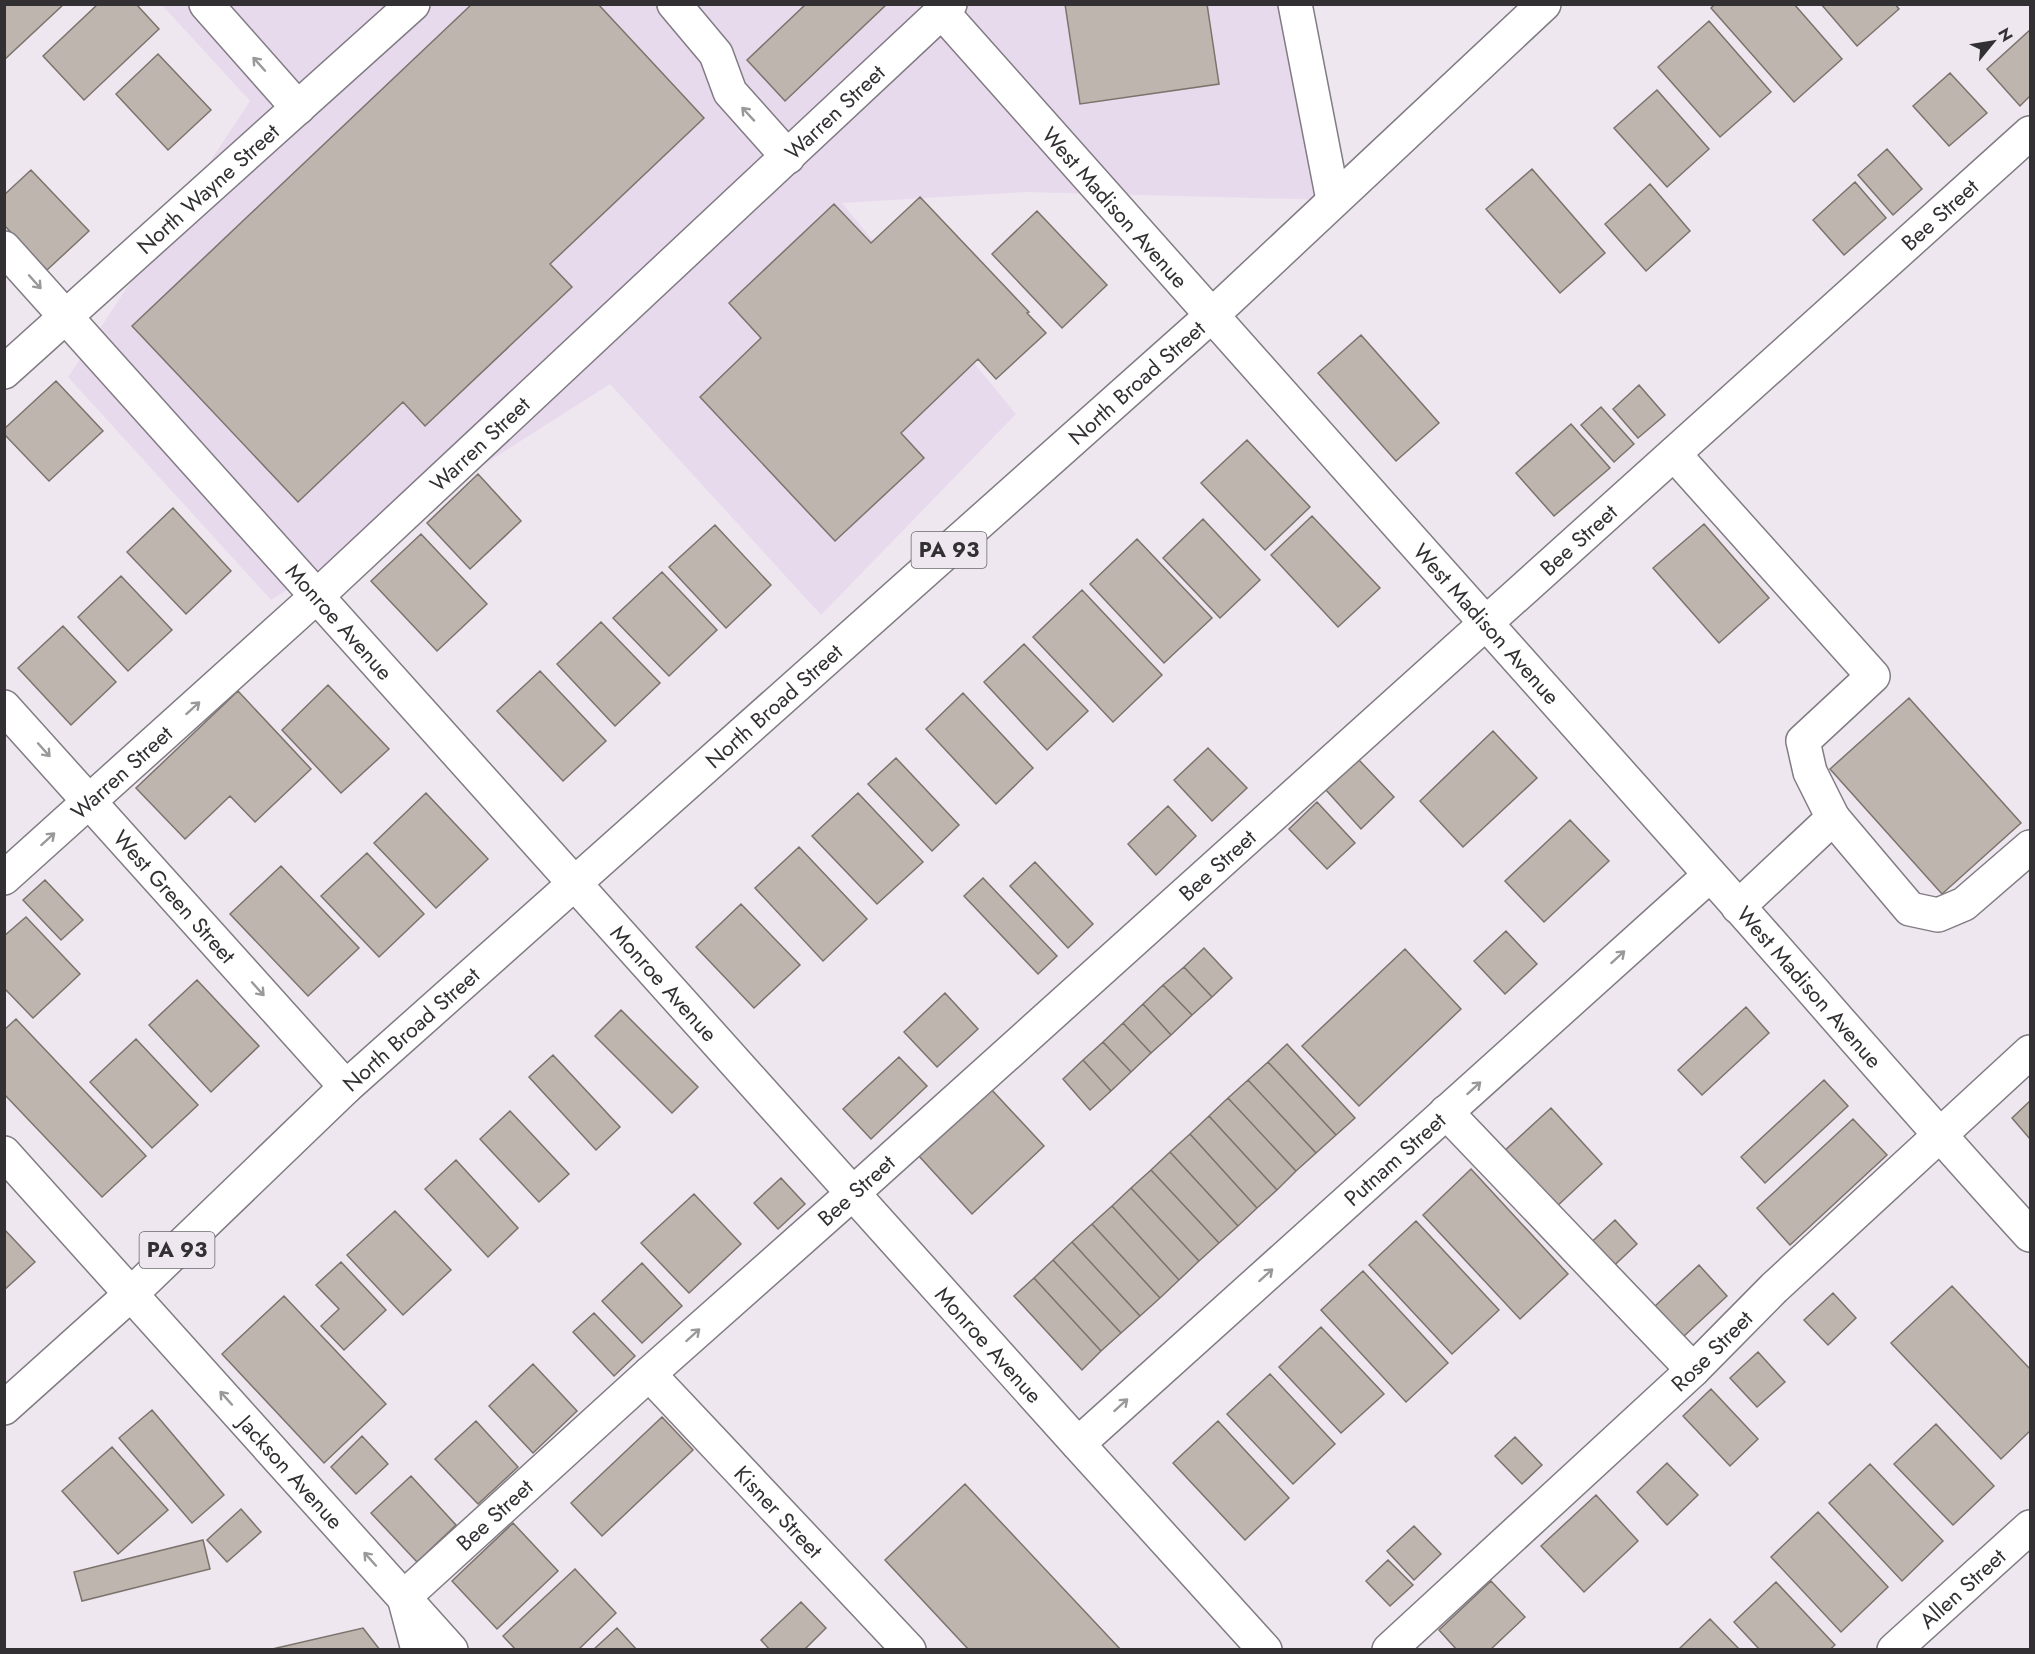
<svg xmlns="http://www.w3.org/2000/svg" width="2035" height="1654" viewBox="0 0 2035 1654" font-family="Jost,sans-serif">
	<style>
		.industrial { fill: #e8daed }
		.building { fill: #beb5ae; stroke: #7b736c; stroke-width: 1.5 }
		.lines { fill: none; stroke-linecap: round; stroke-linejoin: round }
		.minor-casing { stroke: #817b83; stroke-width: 36 }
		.highway-casing { stroke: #817b83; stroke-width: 36 }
		.minor { stroke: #fff; stroke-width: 33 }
		.highway { stroke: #fff; stroke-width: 33 }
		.oneway { stroke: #99989a }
		.labels { text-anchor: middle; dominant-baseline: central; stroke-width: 4.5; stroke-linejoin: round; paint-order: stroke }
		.shield { fill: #eee7f0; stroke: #6b676c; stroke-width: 1.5 }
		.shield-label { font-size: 21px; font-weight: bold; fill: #333034 }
		.street-label { font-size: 22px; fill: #333034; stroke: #eee7f0 }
	</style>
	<rect width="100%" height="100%" fill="#eee7f0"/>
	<path class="industrial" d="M162,5H1278L1333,200L1025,192L842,203L1016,414L821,615L610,384L271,600L68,377L250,101Z"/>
	<path class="building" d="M4,4H64L4,60Z
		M98,4H136L159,29L84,100L43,56Z
		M472,4H598L704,118L550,264L572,287L425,426L403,402L298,502L132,326Z
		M806,4H887L785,101L747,60Z
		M1065,4H1207L1219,84L1080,104Z
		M1715,4H1794L1842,59L1794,102L1711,8Z
		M1821,4H1895L1899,9L1857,46Z
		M1709,21L1771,92L1720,137L1658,67Z
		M2030,30V96L2020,106L1987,69Z
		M158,54L211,110L168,150L116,94Z
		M1950,73L1987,113L1949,146L1913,106Z
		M1657,90L1709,149L1667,187L1614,128Z
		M1887,149L1922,189L1893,215L1858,175Z
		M1532,169L1605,253L1560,293L1486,209Z
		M31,170L89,231L47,270L4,225V195Z
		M1855,182L1886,218L1844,255L1813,220Z
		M1650,184L1690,231L1646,271L1605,224Z
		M920,197L1029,312L1027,313L1046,333L996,379L978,359L901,433L924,458L835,541L700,397L761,338L729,303L834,204L871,243Z
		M1037,211L1107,285L1062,328L992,254Z
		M1361,335L1439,423L1396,461L1318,373Z
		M56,381L103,431L49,481L4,434V429Z
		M1639,385L1665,415L1638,438L1613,409Z
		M1601,407L1634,444L1614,462L1581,425Z
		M1571,424L1610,468L1554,516L1516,473Z
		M1247,440L1310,507L1265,550L1201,483Z
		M478,474L521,521L470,569L427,523Z
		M173,508L231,571L186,614L127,552Z
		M1312,516L1380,588L1338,627L1271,555Z
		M1203,519L1260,580L1220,618L1163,558Z
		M1704,524L1769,598L1719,643L1653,568Z
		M715,525L771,585L726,628L669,567Z
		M421,534L487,604L437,651L371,581Z
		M1137,539L1212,618L1164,663L1090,584Z
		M662,572L717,630L669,676L613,618Z
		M121,576L172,630L128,671L78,617Z
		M1082,590L1162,675L1113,722L1033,637Z
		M601,622L660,683L615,726L557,664Z
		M63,626L116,682L71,725L18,668Z
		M1024,644L1088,711L1047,750L984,682Z
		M540,671L606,741L563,781L497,711Z
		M328,685L389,749L341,793L282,730Z
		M238,691L311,769L255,822L230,796L185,839L136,788Z
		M963,693L1033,768L996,804L926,729Z
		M1909,698L2021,823L1942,894L1830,769Z
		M1493,731L1537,778L1463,847L1420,801Z
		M1208,748L1247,788L1212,821L1174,780Z
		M896,758L959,825L932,851L868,784Z
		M1358,759L1394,797L1361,829L1326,790Z
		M426,793L488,859L436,908L374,843Z
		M858,793L923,862L877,904L812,836Z
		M1317,802L1355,843L1327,869L1289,829Z
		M1168,806L1196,836L1156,875L1128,844Z
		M1570,820L1609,861L1544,922L1505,881Z
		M799,847L867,919L823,961L755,888Z
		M367,853L424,914L379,957L321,896Z
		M1035,862L1093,924L1068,948L1010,886Z
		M281,866L359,948L308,996L230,914Z
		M983,878L1057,956L1038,974L964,896Z
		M45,880L83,920L61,940L23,900Z
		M741,904L800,965L754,1008L696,947Z
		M26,917L80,974L33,1018L4,988V936Z
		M1506,931L1537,964L1505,994L1474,961Z
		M1204,948L1232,978L1212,997L1184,967Z
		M1405,949L1461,1009L1359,1106L1302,1046Z
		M1184,967L1212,997L1192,1015L1163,985Z
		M197,980L259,1046L211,1092L149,1025Z
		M1163,985L1192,1015L1171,1035L1143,1004Z
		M945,993L978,1029L937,1067L904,1032Z
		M1143,1004L1171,1035L1151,1053L1123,1023Z
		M1746,1007L1769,1033L1702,1095L1678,1070Z
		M621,1010L698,1087L672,1113L595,1036Z
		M16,1019L146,1156L102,1197L4,1094V1030Z
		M1123,1023L1151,1053L1131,1072L1103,1042Z
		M136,1039L198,1105L152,1148L90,1082Z
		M1103,1042L1131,1072L1111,1091L1083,1060Z
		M1287,1044L1355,1118L1336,1135L1268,1062Z
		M553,1055L620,1127L596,1150L529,1077Z
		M899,1057L927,1086L871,1139L843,1109Z
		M1083,1060L1111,1091L1090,1110L1063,1079Z
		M1268,1062L1336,1135L1316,1153L1248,1080Z
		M1248,1080L1316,1153L1296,1171L1228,1098Z
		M1824,1080L1848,1106L1765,1183L1741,1157Z
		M990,1088L1044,1146L972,1214L918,1155Z
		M1228,1098L1296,1171L1277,1190L1209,1116Z
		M2030,1101V1139L2012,1118Z
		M1551,1108L1602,1164L1554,1209L1502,1153Z
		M510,1111L569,1174L539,1202L480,1139Z
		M1209,1116L1277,1190L1257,1208L1190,1134Z
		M1853,1119L1887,1155L1790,1245L1757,1208Z
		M1190,1134L1257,1208L1238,1226L1170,1152Z
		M1170,1152L1238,1226L1219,1243L1151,1170Z
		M456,1160L518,1228L488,1257L425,1189Z
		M1471,1169L1568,1274L1520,1319L1423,1215Z
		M1151,1170L1219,1243L1199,1261L1131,1188Z
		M781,1178L805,1204L778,1229L754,1203Z
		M1131,1188L1199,1261L1179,1280L1112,1206Z
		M694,1194L741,1244L689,1293L641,1243Z
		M1112,1206L1179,1280L1160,1298L1092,1224Z
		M395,1211L451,1270L403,1315L347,1255Z
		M1615,1220L1637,1244L1604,1275L1582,1251Z
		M1416,1221L1499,1310L1452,1354L1369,1265Z
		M1092,1224L1160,1298L1140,1316L1072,1242Z
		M4,1229L35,1262L4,1290Z
		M1072,1242L1140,1316L1121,1333L1053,1260Z
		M1053,1260L1121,1333L1101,1351L1034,1278Z
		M341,1262L386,1310L344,1350L321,1326L339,1309L316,1285Z
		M642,1263L682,1306L642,1343L602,1301Z
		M1699,1265L1727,1296L1683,1337L1654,1307Z
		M1363,1271L1448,1363L1406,1402L1321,1310Z
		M1034,1278L1101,1351L1082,1370L1014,1296Z
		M1952,1286L2030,1369V1431L2001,1459L1891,1343Z
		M1833,1293L1856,1318L1828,1345L1804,1320Z
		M284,1296L386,1404L324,1463L222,1354Z
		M594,1313L635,1356L614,1376L573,1332Z
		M1321,1327L1384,1394L1341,1433L1279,1367Z
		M1758,1352L1785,1382L1757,1407L1730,1378Z
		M533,1364L577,1411L533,1453L489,1406Z
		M1270,1374L1335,1444L1293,1484L1227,1414Z
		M1711,1389L1758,1439L1730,1466L1683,1416Z
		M152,1410L224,1495L192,1523L119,1438Z
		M662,1417L693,1450L602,1536L571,1503Z
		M476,1421L518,1467L478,1504L435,1459Z
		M1218,1421L1289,1498L1245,1540L1173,1463Z
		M1936,1424L1994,1486L1953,1525L1894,1464Z
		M362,1436L388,1464L356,1494L331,1467Z
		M1515,1437L1542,1465L1522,1484L1495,1456Z
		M112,1447L168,1510L118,1554L62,1491Z
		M1667,1463L1698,1495L1667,1525L1637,1492Z
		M1870,1464L1943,1541L1902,1581L1829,1503Z
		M411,1476L456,1525L417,1562L371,1513Z
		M965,1484L1121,1650H969L885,1560Z
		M1596,1495L1638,1541L1584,1592L1541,1546Z
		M241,1509L261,1532L227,1562L207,1540Z
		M1818,1512L1888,1587L1841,1632L1771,1557Z
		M513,1523L558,1571L497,1629L452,1581Z
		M1414,1526L1441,1554L1414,1580L1387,1551Z
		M203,1540L210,1569L82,1601L74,1572Z
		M1388,1560L1413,1585L1390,1606L1366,1581Z
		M575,1569L616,1613L578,1650H516L503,1636Z
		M1491,1581L1525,1617L1490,1650H1457L1439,1630Z
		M1776,1582L1835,1645L1829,1650H1760L1734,1622Z
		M801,1602L826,1628L804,1650H770L761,1640Z
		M1710,1619L1740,1650H1678Z
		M363,1628L380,1650H268Z
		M617,1628L637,1650H593Z"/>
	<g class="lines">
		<g class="minor-casing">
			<g id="minor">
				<path d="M206,4L298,108"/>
				<path d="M674,4L716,54L730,92L788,157"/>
				<path d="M1295,4L1333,200"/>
				<path id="s1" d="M942,12C1196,300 1453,585 1708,872C1816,993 1921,1116 2030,1235"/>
				<path id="s2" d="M4,248L1078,1444L1265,1650"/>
				<path id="s3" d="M4,372L413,4"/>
				<path d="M1674,454L1873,676L1803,741L1810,772L1833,818L1738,907"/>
				<path id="s4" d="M4,707L346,1087"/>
				<path d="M1833,818L1910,909L1938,915L1964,904L2030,847"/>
				<path id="s5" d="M4,878L317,596L950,4"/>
				<path d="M1446,1112L1693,1370"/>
				<path id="s6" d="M4,1153L451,1650"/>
				<path id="s7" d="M649,1374L909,1650"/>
				<path id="s8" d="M1078,1444L1710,875"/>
				<path id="s9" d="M418,1650L404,1597L649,1374L853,1193L2030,133"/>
				<path id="s10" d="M1389,1650L1693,1370L1774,1288L2030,1052"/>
				<path id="s11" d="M1894,1650L2030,1527"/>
			</g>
		</g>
		<g class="highway-casing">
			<g id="highway">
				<path id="s12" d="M4,1408L131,1294L346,1087L1210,317L1544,4"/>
			</g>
		</g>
		<use href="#minor" class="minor"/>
		<use href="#highway" class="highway"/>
	</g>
	<defs><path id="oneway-shaft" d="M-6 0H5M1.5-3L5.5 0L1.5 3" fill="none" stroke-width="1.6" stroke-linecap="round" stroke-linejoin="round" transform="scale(1.5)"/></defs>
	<g class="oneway">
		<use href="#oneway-shaft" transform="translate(259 64) rotate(-132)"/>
		<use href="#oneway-shaft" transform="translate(748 114) rotate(-133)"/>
		<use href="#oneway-shaft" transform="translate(35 282) rotate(48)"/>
		<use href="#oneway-shaft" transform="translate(193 708) rotate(-42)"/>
		<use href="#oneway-shaft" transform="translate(44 750) rotate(48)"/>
		<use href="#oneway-shaft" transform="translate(48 839) rotate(-42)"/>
		<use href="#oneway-shaft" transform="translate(1618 957) rotate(-42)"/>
		<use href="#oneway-shaft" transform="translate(258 989) rotate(48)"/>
		<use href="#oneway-shaft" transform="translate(1474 1088) rotate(-42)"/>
		<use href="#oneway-shaft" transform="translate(1266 1275) rotate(-42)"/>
		<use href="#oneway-shaft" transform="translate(693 1335) rotate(-42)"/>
		<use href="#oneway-shaft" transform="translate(226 1398) rotate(-132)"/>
		<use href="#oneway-shaft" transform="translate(1121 1405) rotate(-42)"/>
		<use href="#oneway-shaft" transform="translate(370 1559) rotate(-132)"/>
	</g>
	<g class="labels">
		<g class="shield">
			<rect x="911.5" y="532" width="75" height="36" rx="4.5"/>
			<rect x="139.5" y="1232" width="75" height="36" rx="4.5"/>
		</g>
		<g class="shield-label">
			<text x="949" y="550">PA 93</text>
			<text x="177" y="1250">PA 93</text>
		</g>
		<g class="street-label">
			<text stroke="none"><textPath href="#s5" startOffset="1130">Warren Street</textPath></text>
			<text stroke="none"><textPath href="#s3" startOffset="274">North Wayne Street</textPath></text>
			<text stroke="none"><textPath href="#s1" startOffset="261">West Madison Avenue</textPath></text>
			<text stroke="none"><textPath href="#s9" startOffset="2121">Bee Street</textPath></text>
			<text stroke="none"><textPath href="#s12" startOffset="1528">North Broad Street</textPath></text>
			<text stroke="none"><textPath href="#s5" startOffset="644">Warren Street</textPath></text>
			<text stroke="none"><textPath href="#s9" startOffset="1635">Bee Street</textPath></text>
			<text stroke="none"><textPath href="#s2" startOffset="502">Monroe Avenue</textPath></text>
			<text stroke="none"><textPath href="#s1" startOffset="819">West Madison Avenue</textPath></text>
			<text stroke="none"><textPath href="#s12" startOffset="1042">North Broad Street</textPath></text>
			<text stroke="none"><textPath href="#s5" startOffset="158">Warren Street</textPath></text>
			<text stroke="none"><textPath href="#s9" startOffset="1149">Bee Street</textPath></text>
			<text stroke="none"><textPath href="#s4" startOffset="255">West Green Street</textPath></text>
			<text stroke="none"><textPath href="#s2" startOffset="988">Monroe Avenue</textPath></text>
			<text stroke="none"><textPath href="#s1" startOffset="1305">West Madison Avenue</textPath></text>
			<text stroke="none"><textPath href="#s12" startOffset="556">North Broad Street</textPath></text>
			<text stroke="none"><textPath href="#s8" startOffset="426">Putnam Street</textPath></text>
			<text stroke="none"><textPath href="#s9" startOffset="663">Bee Street</textPath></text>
			<text stroke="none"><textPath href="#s2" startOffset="1474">Monroe Avenue</textPath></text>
			<text stroke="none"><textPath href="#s10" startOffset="440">Rose Street</textPath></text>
			<text stroke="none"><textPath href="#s6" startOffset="429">Jackson Avenue</textPath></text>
			<text stroke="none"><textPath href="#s7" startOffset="189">Kisner Street</textPath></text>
			<text stroke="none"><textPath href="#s9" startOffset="177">Bee Street</textPath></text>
			<text stroke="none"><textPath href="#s11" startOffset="92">Allen Street</textPath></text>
		</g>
	</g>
	<rect width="2035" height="1654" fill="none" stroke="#333034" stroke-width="12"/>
	<g transform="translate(1993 42) rotate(60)" stroke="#eee7f0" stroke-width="4.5" paint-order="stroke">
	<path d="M0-4.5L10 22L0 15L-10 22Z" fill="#333034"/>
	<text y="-9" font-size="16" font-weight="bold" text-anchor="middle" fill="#333034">N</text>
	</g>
</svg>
